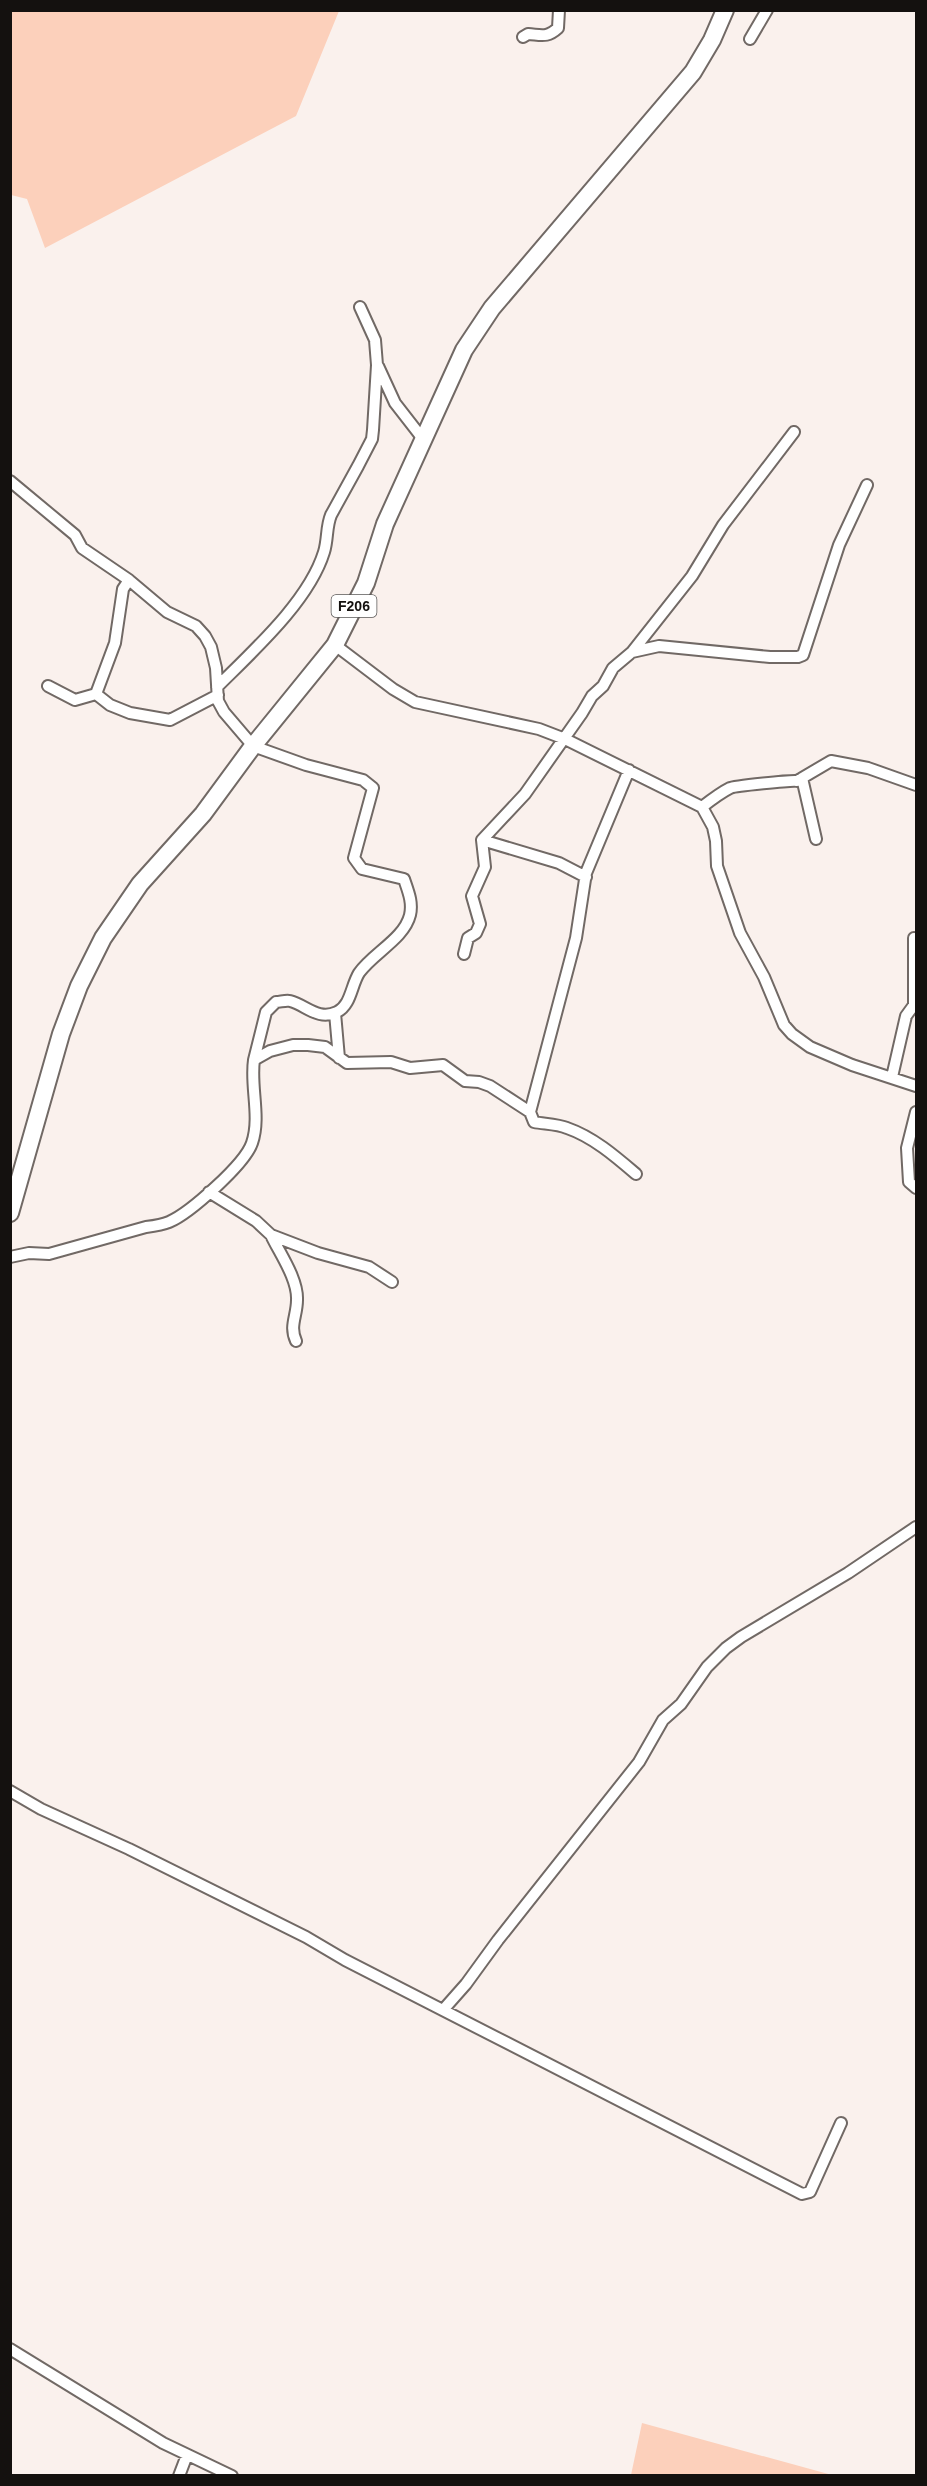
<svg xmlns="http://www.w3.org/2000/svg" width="927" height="2486" viewBox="0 0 927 2486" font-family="Helvetica,sans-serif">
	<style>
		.green { fill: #fcd0bb }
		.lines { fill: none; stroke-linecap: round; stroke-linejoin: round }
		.street-casing { stroke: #716965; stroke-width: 14 }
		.primary-casing { stroke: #716965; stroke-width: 20 }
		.street { stroke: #fff; stroke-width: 10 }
		.primary { stroke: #fff; stroke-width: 16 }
		.labels { text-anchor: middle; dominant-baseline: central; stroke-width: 4.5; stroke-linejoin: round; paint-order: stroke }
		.shield { fill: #fff; stroke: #5a5857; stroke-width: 1.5 }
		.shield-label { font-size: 14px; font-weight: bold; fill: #14110f }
	</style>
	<rect width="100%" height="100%" fill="#faf1ed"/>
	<path class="green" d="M11,10H339V11L296,116L45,248L27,199L11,195Z
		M642,2423L832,2475H631Z"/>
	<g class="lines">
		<g class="street-casing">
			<path id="street" d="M523,37L528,34C542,35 547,38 558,28L559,10
				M750,39L767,10
				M378,366L395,403L423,439
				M10,481L75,535L82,548L129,580L167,612L196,626L205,636L211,647L216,668L218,701L224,712L253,746L306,765L363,780L373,788L354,858L362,869L404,879C408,891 413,902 410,915C404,939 373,953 359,973C351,986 351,1005 337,1012C318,1021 306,1005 290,1001C286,1000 280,1002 276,1002L266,1012L254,1060
				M335,645L393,689L415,702L539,729L565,739L702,807L713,827L716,841L717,866L740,933L764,977L784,1025L792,1034L810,1047L852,1065L916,1086
				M632,652L692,576L723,525L794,432
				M48,686L75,700L96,694
				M217,687C253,651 309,601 324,552C328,539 326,527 331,515L358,466L372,439L373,430L377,365L375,340L360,307
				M96,694L110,705L130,713L170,720L218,695
				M96,694L115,643L123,589L129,580
				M629,770L586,873L576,938L530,1112L534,1122C544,1124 557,1124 567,1128C593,1137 615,1156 636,1174
				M802,778L816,839
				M702,807C711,800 720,793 730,788C734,786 792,780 797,781L831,761L868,768L916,785
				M586,877L559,863L482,840L525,794L582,713L592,696L603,686L613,668L632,652L659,646L770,657H798L803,655L839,545L867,485
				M464,954L468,938L476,933L480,924L472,896L485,867L482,840
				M335,1013L339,1058
				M892,1077L906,1016L914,1005V938
				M916,1112L907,1148L909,1182L916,1188
				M209,1192L256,1221L271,1235L318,1253L369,1267L392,1282
				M271,1235C280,1254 298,1279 297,1300C297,1316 289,1326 296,1341
				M10,1257L29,1253L49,1254L146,1227C154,1226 162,1225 169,1222C190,1213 245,1164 252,1143C261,1117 250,1086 254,1060L270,1051L293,1045H308L325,1047L347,1063L391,1062L410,1068L443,1065L465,1081L479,1082L490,1086L530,1112
				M10,1791L41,1809L129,1849L306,1937L345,1960L802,2194L810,2192L841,2123
				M443,2010L466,1984L498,1940L639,1762L663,1720L681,1704L707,1667L726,1648L741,1637L848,1573L916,1527
				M10,2349L163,2443L232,2476
				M179,2476L187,2455"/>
		</g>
		<g class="primary-casing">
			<path id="primary" d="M10,1213L61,1034L79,986L103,938L140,884L203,814L253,746L335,645L366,583L385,524L464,350L492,308L693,72L712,40L725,10"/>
		</g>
		<use href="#street" class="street"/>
		<use href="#primary" class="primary"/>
	</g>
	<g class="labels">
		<rect class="shield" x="331.5" y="595" width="45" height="22" rx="4.5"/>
		<g class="shield-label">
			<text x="354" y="606">F206</text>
		</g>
	</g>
	<rect width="927" height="2486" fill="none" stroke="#14110f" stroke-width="24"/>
</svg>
